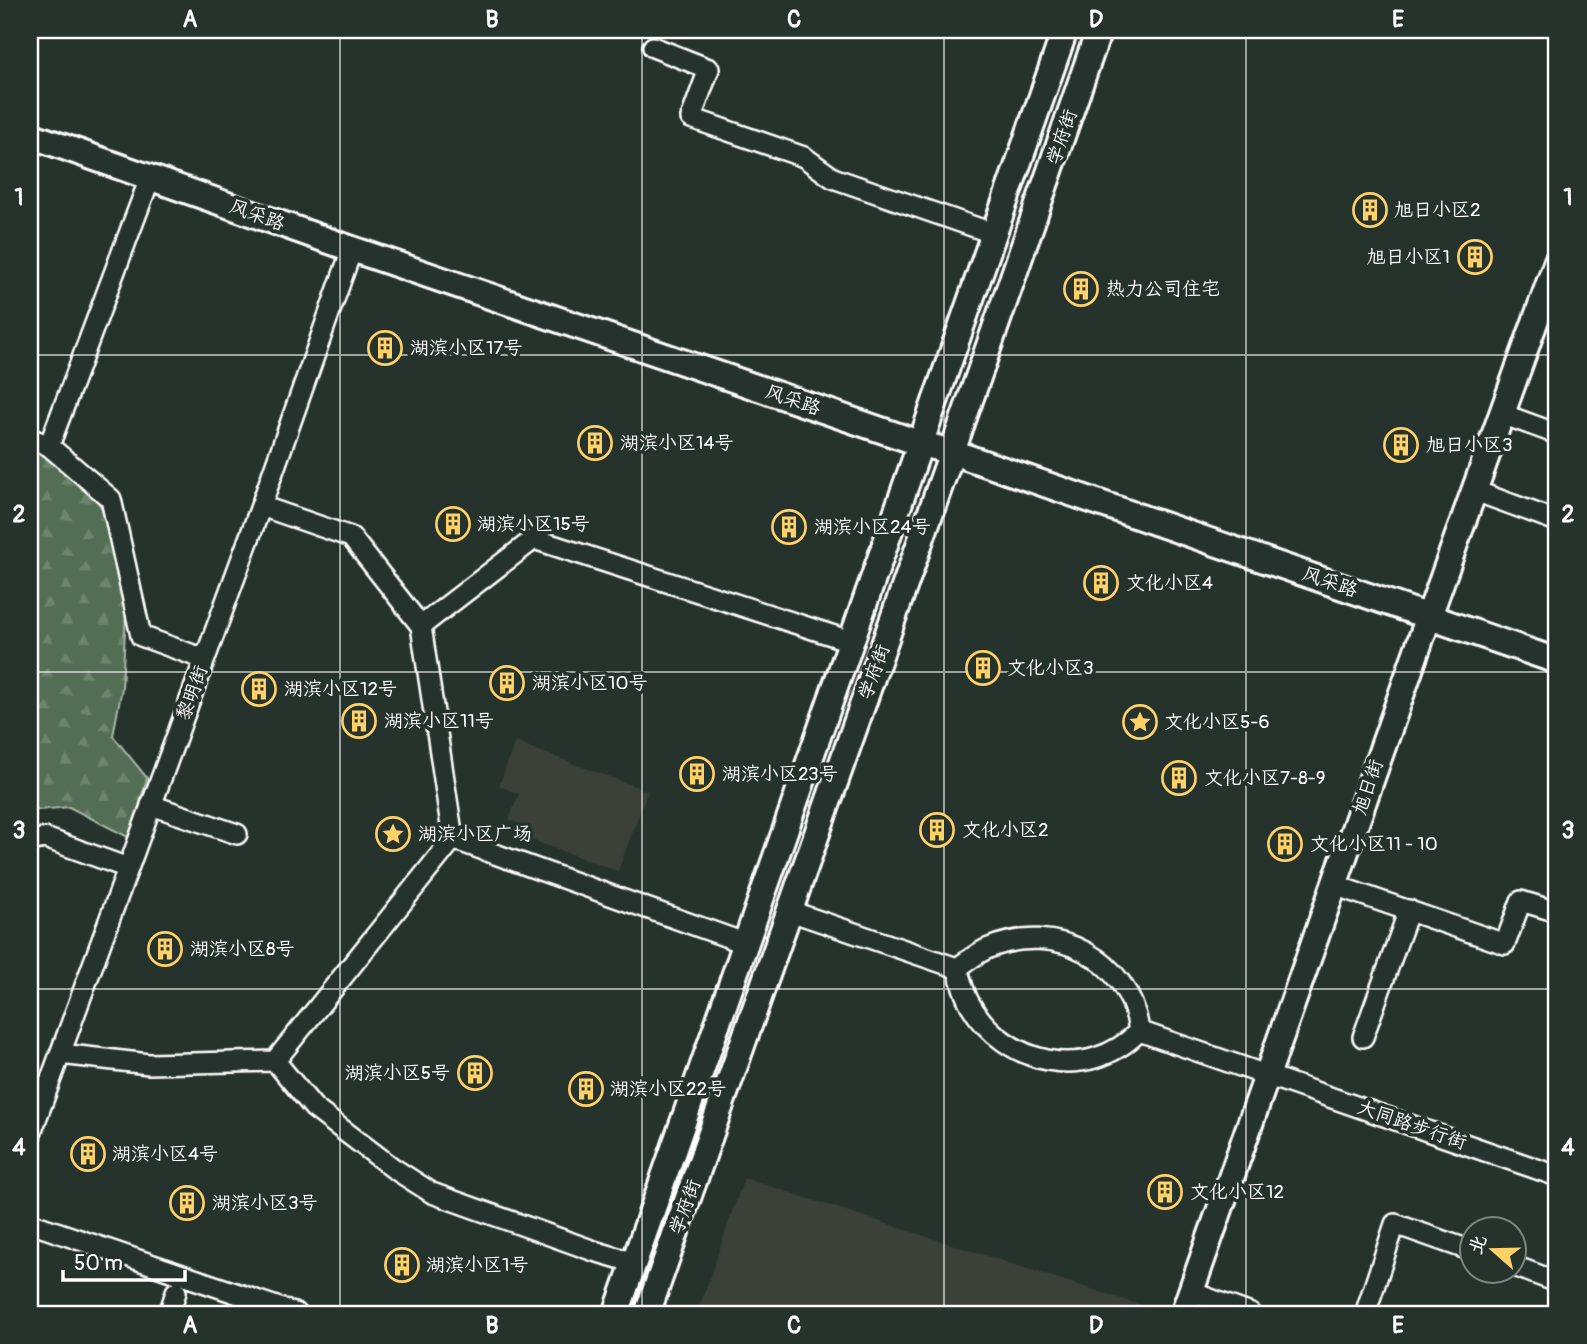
<svg xmlns="http://www.w3.org/2000/svg" width="1587" height="1344" viewBox="0 0 1587 1344" font-family="Pangolin,'LXGW WenKai TC',sans-serif">
	<style>
		.built { fill: #3a4039 }
		.forest { fill: url(#forest-firs); stroke: #a9b6aa; stroke-width: 2 }
		.lines { fill: none; stroke-linecap: round; stroke-linejoin: round }
		.minor-casing { stroke: #fff; stroke-width: 24 }
		.major-casing { stroke: #fff; stroke-width: 30 }
		.minor { stroke: #26332d; stroke-width: 19 }
		.major { stroke: #26332d; stroke-width: 24 }
		.grid { fill: none; stroke: #fff; stroke-width: 2; stroke-opacity: 0.55 }
		.labels { text-anchor: middle; dominant-baseline: central; stroke-width: 7; stroke-linejoin: round; paint-order: stroke }
		.street-label { font-size: 19px; fill: #fff; stroke: #26332d }
		.poi-label { font-size: 19px; fill: #fff; stroke: #26332d; text-anchor: start }
		.neatline { fill: none; stroke: #fff; stroke-width: 2.5 }
		.grid-label { font-size: 23px; text-anchor: middle; font-weight: bold; fill: #fff }
	</style>
	<defs>
		<pattern id="forest-firs" width="22" height="20" patternUnits="userSpaceOnUse" patternTransform="scale(1.75)"><rect width="22" height="20" fill="#536e55"/><path d="M5 1l3.5 6h-7zM16 11l3.5 6h-7z" fill="#6d846e"/></pattern>
	</defs>
	<rect width="100%" height="100%" fill="#26332d"/>
	<filter id="ink" filterUnits="userSpaceOnUse"><feTurbulence type="fractalNoise" baseFrequency=".0143" numOctaves="2"/><feDisplacementMap in="SourceGraphic" scale="14" xChannelSelector="R" yChannelSelector="G"/><feConvolveMatrix kernelMatrix="1 2 1 2 8 2 1 2 1" color-interpolation-filters="sRGB"/></filter>
	<g filter="url(#ink)">
		<path class="built" d="M515,742L648,791L618,871L515,834L519,824L509,820L519,794L499,786Z
			M744,1178L1166,1313L697,1314Z"/>
		<path class="forest" d="M30,441L76,471L112,522L126,611L122,688L113,736L147,778L130,838L69,807L30,811Z"/>
		<g class="lines">
			<g class="minor-casing">
				<path id="minor" d="M653,47L709,69L691,118L804,157L833,178L995,234
					M1502,414L1557,434
					M30,438L49,446L111,499L141,636L204,659
					M49,446L150,178
					M1475,491L1557,521
					M261,506L351,537L421,626L453,839L747,944
					M421,626L534,539L853,642
					M151,805L237,834
					M30,841L45,838L128,868
					M1334,885L1505,944L1521,901L1557,912
					M790,911L957,968C961,980 964,994 970,1004C1005,1065 1088,1084 1139,1031
					M957,968C967,962 978,952 989,948C1055,921 1130,958 1139,1031L1557,1176
					M1363,1037L1409,910
					M60,1054L149,1064L275,1061L453,839
					M275,1061L314,1108L393,1168L432,1193L594,1251L635,1263
					M30,1136L261,506L352,249
					M30,1223L297,1314
					M1514,1266L1557,1282
					M1191,1292L1251,1314
					M169,1314L176,1292
					M1365,1314L1395,1224L1472,1251"/>
			</g>
			<g class="major-casing">
				<path id="major" d="M30,135L352,249L922,444L952,452L1557,661
					M616,1314L1065,30
					M647,1314L952,452L1099,30
					M1183,1314L1429,616L1557,261"/>
			</g>
			<use href="#minor" class="minor"/>
			<use href="#major" class="major"/>
		</g>
	</g>
	<path class="grid" d="M340,30V1314M642,30V1314M944,30V1314M1246,30V1314M30,355H1557M30,672H1557M30,989H1557"/>
	<defs>
		<g id="building-ring" transform="scale(1.75)"><circle r="9.5" fill="#26332d" stroke="#ffd166" stroke-width="1.5"/><path d="M-4-6H4V6H1V3H-1V6H-4ZM-2.5-4.3h1.7v1.8h-1.7ZM.8-4.3h1.7v1.8H.8ZM-2.5-1h1.7V.8h-1.7ZM.8-1h1.7V.8H.8Z" fill="#ffd166"/></g>
		<g id="sight-ring" transform="scale(1.75)"><circle r="9.5" fill="#26332d" stroke="#ffd166" stroke-width="1.5"/><path d="M0-6L1.8-2.2L6-1.7L2.9 1.2L3.7 5.4L0 3.3L-3.7 5.4L-2.9 1.2L-6-1.7L-1.8-2.2Z" fill="#ffd166"/></g>
	</defs>
	<g fill-rule="evenodd">
		<use href="#building-ring" x="1370" y="210"/>
		<use href="#building-ring" x="1475" y="257"/>
		<use href="#building-ring" x="1081" y="289"/>
		<use href="#building-ring" x="385" y="348"/>
		<use href="#building-ring" x="595" y="443"/>
		<use href="#building-ring" x="1401" y="445"/>
		<use href="#building-ring" x="453" y="524"/>
		<use href="#building-ring" x="789" y="527"/>
		<use href="#building-ring" x="1101" y="583"/>
		<use href="#building-ring" x="983" y="668"/>
		<use href="#building-ring" x="507" y="683"/>
		<use href="#building-ring" x="259" y="689"/>
		<use href="#building-ring" x="359" y="721"/>
		<use href="#sight-ring" x="1140" y="722"/>
		<use href="#building-ring" x="697" y="774"/>
		<use href="#building-ring" x="1179" y="778"/>
		<use href="#building-ring" x="937" y="830"/>
		<use href="#sight-ring" x="393" y="834"/>
		<use href="#building-ring" x="1285" y="844"/>
		<use href="#building-ring" x="165" y="949"/>
		<use href="#building-ring" x="475" y="1073"/>
		<use href="#building-ring" x="586" y="1089"/>
		<use href="#building-ring" x="88" y="1154"/>
		<use href="#building-ring" x="1165" y="1192"/>
		<use href="#building-ring" x="187" y="1203"/>
		<use href="#building-ring" x="402" y="1265"/>
	</g>
	<g class="labels">
		<g class="street-label">
			<text transform="translate(1062 137) rotate(-71)">学府街</text>
			<text transform="translate(257 215) rotate(20)">风采路</text>
			<text transform="translate(793 400) rotate(19)">风采路</text>
			<text transform="translate(1330 582) rotate(19)">风采路</text>
			<text transform="translate(874 672) rotate(-70)">学府街</text>
			<text transform="translate(192 693) rotate(-70)">黎明街</text>
			<text transform="translate(1368 787) rotate(-71)">旭日街</text>
			<text transform="translate(1412 1125) rotate(19)">大同路步行街</text>
			<text transform="translate(685 1207) rotate(-70)">学府街</text>
		</g>
		<g class="poi-label">
			<text x="1394" y="210">旭日小区2</text>
			<text x="1450" y="257" text-anchor="end">旭日小区1</text>
			<text x="1106" y="289">热力公司住宅</text>
			<text x="410" y="348">湖滨小区17号</text>
			<text x="620" y="443">湖滨小区14号</text>
			<text x="1426" y="445">旭日小区3</text>
			<text x="477" y="524">湖滨小区15号</text>
			<text x="814" y="527">湖滨小区24号</text>
			<text x="1126" y="583">文化小区4</text>
			<text x="1007" y="668">文化小区3</text>
			<text x="532" y="683">湖滨小区10号</text>
			<text x="284" y="689">湖滨小区12号</text>
			<text x="384" y="721">湖滨小区11号</text>
			<text x="1164" y="722">文化小区5-6</text>
			<text x="722" y="774">湖滨小区23号</text>
			<text x="1204" y="778">文化小区7-8-9</text>
			<text x="962" y="830">文化小区2</text>
			<text x="418" y="834">湖滨小区广场</text>
			<text x="1310" y="844">文化小区11 - 10</text>
			<text x="190" y="949">湖滨小区8号</text>
			<text x="450" y="1073" text-anchor="end">湖滨小区5号</text>
			<text x="610" y="1089">湖滨小区22号</text>
			<text x="112" y="1154">湖滨小区4号</text>
			<text x="1190" y="1192">文化小区12</text>
			<text x="212" y="1203">湖滨小区3号</text>
			<text x="426" y="1265">湖滨小区1号</text>
		</g>
	</g>
	<rect width="1587" height="1344" fill="none" stroke="#26332d" stroke-width="77"/>
	<g transform="translate(1493 1250) rotate(290)"><circle r="33" fill="#26332d" stroke="#7d8581" stroke-width="2"/>
	<path d="M0-5L12 26L0 18L-12 26Z" fill="#ffd166"/>
	<text y="-10" font-size="19" font-weight="bold" text-anchor="middle" fill="#ffffff">北</text>
	</g>
	<path d="M63 1270v10h122v-10" fill="none" stroke="#ffffff" stroke-width="3.5"/>
	<text x="74" y="1270" font-size="21" fill="#ffffff" stroke="#26332d" stroke-width="5" paint-order="stroke">50 m</text>
	<rect x="38" y="38" width="1510" height="1268" class="neatline"/>
	<g class="grid-label">
		<text x="190" y="27">A</text>
		<text x="492" y="27">B</text>
		<text x="794" y="27">C</text>
		<text x="1096" y="27">D</text>
		<text x="1398" y="27">E</text>
		<text x="19" y="205">1</text>
		<text x="1568" y="205">1</text>
		<text x="19" y="522">2</text>
		<text x="1568" y="522">2</text>
		<text x="19" y="838">3</text>
		<text x="1568" y="838">3</text>
		<text x="19" y="1155">4</text>
		<text x="1568" y="1155">4</text>
		<text x="190" y="1333">A</text>
		<text x="492" y="1333">B</text>
		<text x="794" y="1333">C</text>
		<text x="1096" y="1333">D</text>
		<text x="1398" y="1333">E</text>
	</g>
</svg>
